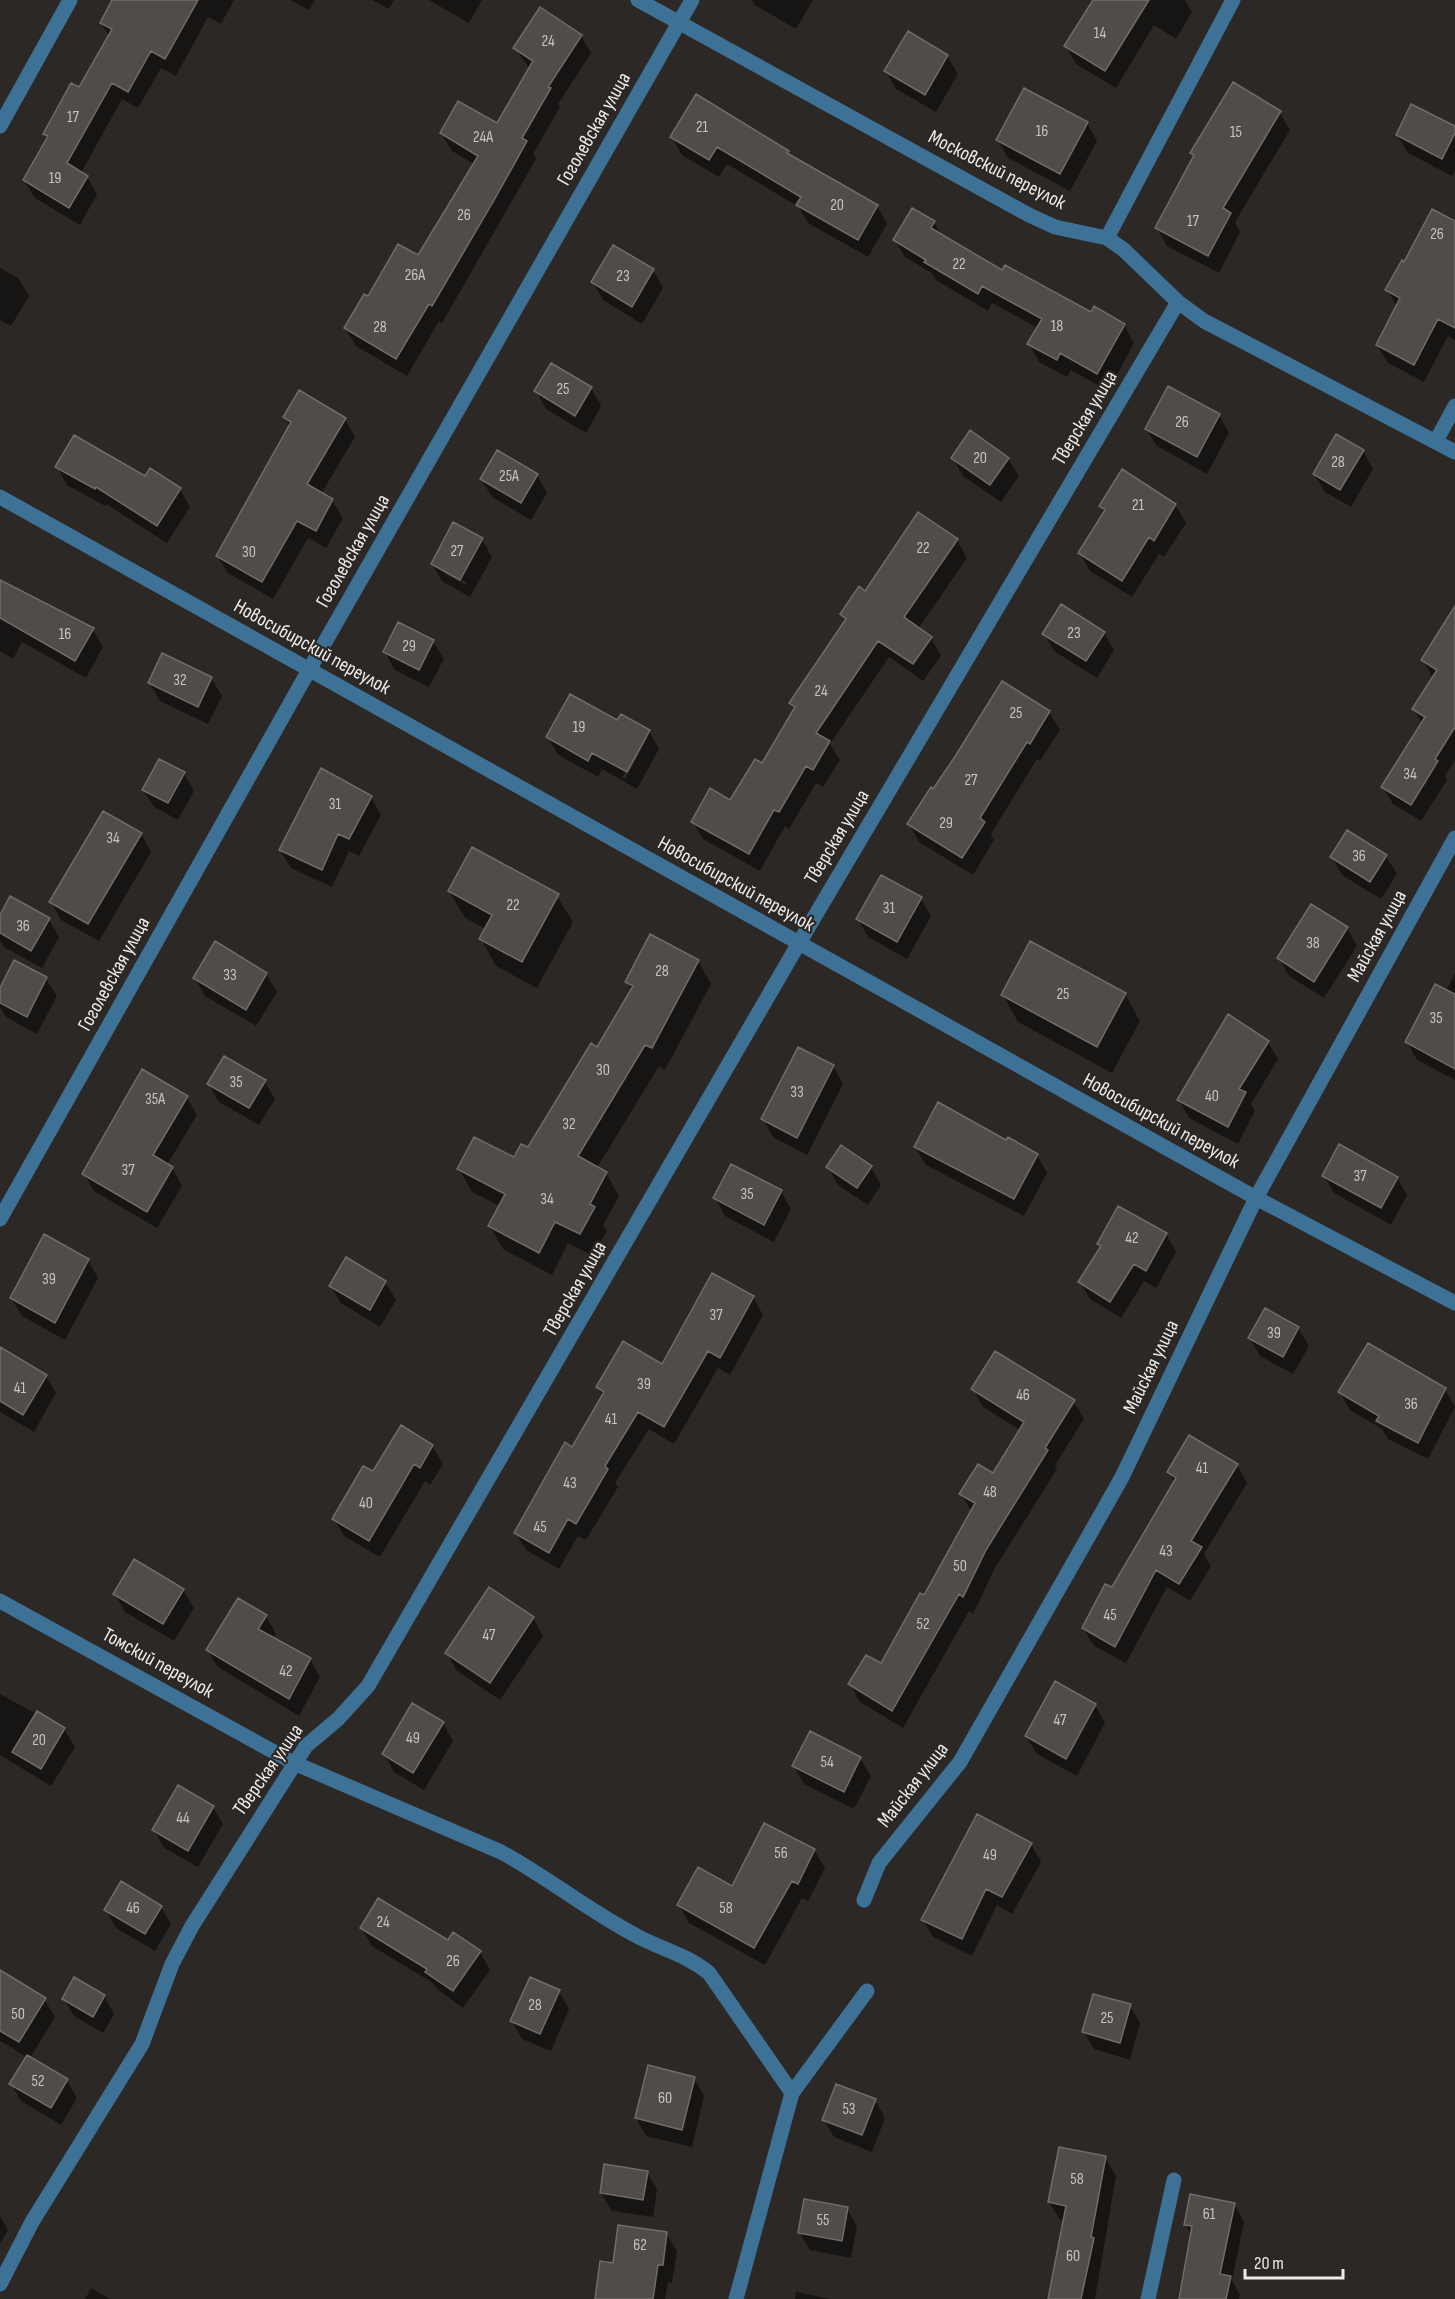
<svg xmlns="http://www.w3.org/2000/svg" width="1455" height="2299" viewBox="0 0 1455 2299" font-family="'Sofia Sans Condensed',sans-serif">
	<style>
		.shadow { fill: #0007; fill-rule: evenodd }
		.building { fill: #504c49; stroke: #706c69; stroke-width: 1.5 }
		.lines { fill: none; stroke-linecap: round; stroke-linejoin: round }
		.minor { stroke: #3d7196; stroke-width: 15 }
		.labels { text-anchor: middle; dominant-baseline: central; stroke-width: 4.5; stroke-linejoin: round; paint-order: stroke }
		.number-label { font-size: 16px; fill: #c6c3c1 }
		.street-label { font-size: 20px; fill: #edebe9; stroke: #2c2826 }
	</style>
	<rect width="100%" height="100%" fill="#2c2826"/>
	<path class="shadow" d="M114,0H234L221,24L208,17L176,76L161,68L138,108L122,99L81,173L87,177L97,194L80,225L35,198L24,180L48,139L45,134L79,89L109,36L101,23Z
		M290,0H315L309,10Z
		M372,0H394L389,9Z
		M429,0H482L469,23Z
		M752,0H813L796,29L755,5Z
		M1094,0H1185L1192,12L1176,39L1154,25L1116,88L1076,64L1066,46Z
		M908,33L947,56L958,74L936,112L896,89L886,71Z
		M581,36L591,53L558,104L560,107L533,154L536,159L442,323L439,321L407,376L356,346L345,328L369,298L419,257L474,164L452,151L441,133L498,126L530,69L515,48Z
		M1280,113L1290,130L1235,222L1240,232L1219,273L1167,246L1157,228L1194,157L1192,153Z
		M1087,123L1097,141L1070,191L1008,158L998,140Z
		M1455,128V170L1452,176L1408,153L1397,135Z
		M672,137L787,152L790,157L877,206L887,224L868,257L808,223L799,207L727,164L719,177L682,155Z
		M934,222L941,235L1003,272L1091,314L1124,325L1134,343L1108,391L1071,370L1067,377L1039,362L1029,344L1038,328L992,303L988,311L936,280L933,274L905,257L895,240Z
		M1455,222V340L1448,336L1424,382L1388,363L1377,345L1397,306L1387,290L1405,264Z
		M0,268L18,278L29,296L11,326L0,320Z
		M653,270L663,288L642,324L603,300L593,282Z
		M591,388L601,406L586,433L546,409L536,391Z
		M1219,415L1229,433L1207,474L1157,446L1146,429Z
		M285,417L345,419L355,437L321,494L332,500L343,518L326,548L308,538L273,599L228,573L217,556L290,427Z
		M1363,451L1373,469L1351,507L1325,492L1314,474Z
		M953,458L1008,459L1019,476L1001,502L963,476Z
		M57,467L145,478L180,489L190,507L167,543L106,504L105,506L67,485Z
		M537,475L547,493L531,520L492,497L481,479Z
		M1175,505L1186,523L1164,557L1159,554L1132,597L1090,571L1080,553L1104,513L1101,506Z
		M482,539L492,557L470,597L443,582L432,564ZM445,570L467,583L466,585L445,574Z
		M957,540L967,558L918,629L931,638L941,656L923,681L889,657L830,744L840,760L823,787L816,783L789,829L785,826L760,871L703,839L693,822L731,802L762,765L795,710L791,703L846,622L841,614L865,593Z
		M0,581L93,630L103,647L86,678L22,642L13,659L0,651Z
		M399,624L433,641L444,659L429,687L395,670L385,652Z
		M1455,631V760L1445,776L1447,780L1421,821L1393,804L1383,787L1422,724L1414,709L1433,678L1423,660Z
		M1104,633L1114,650L1097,678L1054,651L1044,634Z
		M211,678L222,696L208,724L160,701L149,683Z
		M1003,683L1049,712L1060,730L1040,761L1037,759L991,834L994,840L973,875L919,842L909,824L934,791Z
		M618,722L649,731L659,749L637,789L602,769L598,777L558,755L548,737ZM644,738H647L625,779L622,778Z
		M184,774L194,791L178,820L154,807L143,790Z
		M371,797L381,815L359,856L349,851L332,887L291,868L280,850Z
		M1347,832L1386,856L1397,874L1381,899L1342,875L1332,857Z
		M141,834L151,852L99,941L61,920L51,902Z
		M449,891L557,896L573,922L537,988L496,966L481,939L486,929L465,918Z
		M921,899L931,916L907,959L868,937L858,919Z
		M1312,906L1347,928L1357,946L1324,998L1289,976L1279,958Z
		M0,918L49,920L59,937L42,968L4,947L0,940Z
		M698,961L711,984L665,1070L659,1066L597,1168L606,1173L619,1196L603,1225L607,1231L593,1256L568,1243L552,1275L503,1249L490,1226L500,1206L472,1192L459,1169L515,1159L528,1149L598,1049L632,991L627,982Z
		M15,962L46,979L57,996L37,1034L6,1017L0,1007V991Z
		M1455,973V1080L1417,1060L1407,1042L1446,991Z
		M266,974L277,992L256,1026L205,996L195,978Z
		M1125,994L1140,1021L1112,1073L1018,1022L1003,995Z
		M1268,1042L1278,1059L1251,1104L1255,1111L1238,1144L1189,1118L1179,1100Z
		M833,1066L843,1084L807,1155L773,1137L763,1119Z
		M264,1081L275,1099L259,1125L219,1102L209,1084Z
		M187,1098L197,1115L167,1165L172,1168L182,1186L157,1228L94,1191L84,1174Z
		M1007,1142L1037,1155L1047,1173L1024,1216L926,1165L915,1147Z
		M828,1167H871L881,1185L868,1205L838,1185Z
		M1324,1176L1397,1178L1407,1195L1391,1225L1334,1193Z
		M781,1191L791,1209L774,1242L725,1216L715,1198Z
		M1166,1234L1176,1252L1156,1288L1144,1281L1121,1318L1090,1299L1080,1282L1101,1247L1099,1244Z
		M346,1259L385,1282L396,1300L380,1327L341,1303L330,1286Z
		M88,1260L98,1278L65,1340L22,1316L11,1298Z
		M753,1297L763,1315L730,1375L718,1368L674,1444L649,1429L615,1483L618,1487L586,1540L578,1536L559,1569L526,1550L516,1533L603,1396L598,1387L662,1366Z
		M1298,1328L1309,1346L1293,1374L1260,1356L1250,1338Z
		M0,1348L46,1376L56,1393L34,1432L0,1412Z
		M973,1389L1074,1402L1084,1419L1055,1465L1057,1469L995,1568L973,1614L969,1611L903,1728L860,1702L850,1684L882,1666L925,1597L972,1512L961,1494L993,1475L1020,1430L983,1407Z
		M1445,1389L1455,1407L1428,1459L1388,1439L1382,1429L1350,1410L1340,1392Z
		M432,1446L443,1464L430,1485L425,1481L380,1557L344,1536L334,1519L374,1473Z
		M1237,1465L1247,1483L1204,1554L1211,1566L1190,1601L1167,1587L1126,1663L1094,1646L1083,1628L1112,1589L1175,1483L1169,1472Z
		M183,1590L194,1608L174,1641L125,1612L115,1594Z
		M266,1616L276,1634L273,1639L310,1659L320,1677L299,1716L218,1667L207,1650Z
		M533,1618L543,1636L500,1700L457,1671L447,1653Z
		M0,1694L64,1729L75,1747L51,1786L0,1755Z
		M1095,1705L1105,1723L1077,1776L1037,1754L1026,1736Z
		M443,1723L453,1741L424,1790L394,1772L384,1754Z
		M860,1758L871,1776L854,1809L804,1784L794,1766Z
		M213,1807L223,1824L198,1867L164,1848L154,1830Z
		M1031,1844L1041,1862L1012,1914L997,1905L972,1956L933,1937L923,1920Z
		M814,1850L825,1868L808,1901L802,1898L765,1965L689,1923L679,1905L732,1888Z
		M161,1907L171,1924L155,1951L116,1928L106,1910Z
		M361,1928L448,1942L480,1952L490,1970L463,2008L437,1989L433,1983L372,1946Z
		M0,1984L44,1999L55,2017L30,2058L66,2080L77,2098L61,2125L21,2101L11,2084L27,2057L0,2041Z
		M559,1991L569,2009L551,2051L522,2039L512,2021Z
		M104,1996L114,2014L103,2033L74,2016L64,1999Z
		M1130,2006L1140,2023L1130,2060L1094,2049L1084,2032Z
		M694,2078L704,2096L692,2147L646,2136L636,2118Z
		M875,2100L885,2118L872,2152L834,2137L824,2120Z
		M1105,2158L1116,2176L1095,2299H1050L1065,2221L1060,2220L1049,2202Z
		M647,2172L657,2190L653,2217L612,2211L601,2193Z
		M1234,2204L1244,2222L1232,2280L1240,2295L1239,2299H1184L1192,2236L1185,2224Z
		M847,2209L857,2226L851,2258L810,2250L800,2233Z
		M0,2216L8,2230L0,2244Z
		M666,2234L677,2251L672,2283L668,2282L665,2299H596L614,2265Z
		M91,2288L110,2299H85Z
		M796,2292L830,2299H795Z"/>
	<path class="building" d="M112,0H198L165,59L151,51L128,92L112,83L67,163L88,176L69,208L23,180L48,136L43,134L71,83L79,87L112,29L100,23Z
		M1093,0H1149L1105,71L1064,46Z
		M540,7L582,35L548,87L551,88L522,138L527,141L493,202L432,306L429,304L396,359L344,328L364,294L368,296L398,244L418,255L478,156L440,133L458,101L497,123L533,61L513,48Z
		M908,31L948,55L925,95L884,71Z
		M1233,82L1281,111L1223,208L1231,213L1208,256L1155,228L1194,155L1190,153Z
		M1024,88L1088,122L1060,174L996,140Z
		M696,94L789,151L787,153L878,205L858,240L796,205L801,197L717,147L709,160L670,137Z
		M1411,104L1455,126V133L1442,159L1396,135Z
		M912,208L935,221L931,228L1002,270L1005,265L1091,312L1094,306L1125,324L1097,374L1060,353L1057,360L1027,344L1042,319L982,286L978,294L924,262L926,260L893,240Z
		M1432,209L1455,221V328L1438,319L1414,365L1376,345L1400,298L1385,290L1402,260L1404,262Z
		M613,245L654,269L632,307L591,282Z
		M551,363L592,387L575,416L534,391Z
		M1168,386L1220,414L1197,457L1145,429Z
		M299,390L346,418L307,484L333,499L316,531L297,521L262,582L216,556L291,422L283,417Z
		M970,430L1009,458L990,485L951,458Z
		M1336,434L1364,450L1340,490L1313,474Z
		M74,435L145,476L150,468L181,488L157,526L96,487L95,489L55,467Z
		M497,450L538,474L521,503L480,479Z
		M1122,469L1176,504L1154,541L1149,537L1122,581L1078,553L1105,510L1099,506Z
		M918,512L958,539L904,617L932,637L913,664L878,641L816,733L830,741L813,770L806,766L779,812L774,810L749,854L691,822L710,788L730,800L755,759L762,763L795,707L789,703L846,619L840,614L859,586L865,591Z
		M453,522L483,538L460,580L431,564Z
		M0,580L94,628L75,661L0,618Z
		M1061,604L1105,632L1086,661L1042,634Z
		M1455,606V727L1435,759L1438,761L1411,805L1381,787L1425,717L1412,709L1437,670L1421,660Z
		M398,622L434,640L419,670L383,652Z
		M162,653L212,677L198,707L148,683Z
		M1002,681L1050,711L1030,744L1027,742L980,818L985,822L962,858L907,824L931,787L933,789L956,755Z
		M570,694L617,720L621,714L650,730L627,772L592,753L588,761L546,737Z
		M159,759L185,772L168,803L142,790Z
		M321,768L372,796L349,839L338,834L322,870L279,850Z
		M103,811L142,833L88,924L49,902Z
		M1347,830L1387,855L1370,882L1330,857Z
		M472,847L559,894L522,962L479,939L492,915L448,891Z
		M881,875L922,897L897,942L856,919Z
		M10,896L50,918L31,951L0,933V915Z
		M1311,904L1348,927L1314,982L1277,958Z
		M650,934L699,960L652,1048L645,1045L578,1156L607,1172L590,1204L595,1207L580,1234L555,1222L539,1253L488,1226L505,1194L457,1169L474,1137L514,1157L521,1144L528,1147L591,1043L597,1047L633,986L625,982Z
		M215,941L267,973L246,1010L193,978Z
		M1030,941L1126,993L1097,1047L1001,995Z
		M14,960L47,977L27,1017L0,1003V988Z
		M1435,984L1455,994V1069L1405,1042Z
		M1228,1014L1269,1041L1239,1089L1246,1092L1228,1127L1177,1100Z
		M798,1047L834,1065L797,1138L761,1119Z
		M224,1056L266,1080L249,1108L207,1084Z
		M142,1069L188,1096L153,1155L173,1167L147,1212L82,1174Z
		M938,1102L1006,1140L1008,1137L1038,1154L1014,1199L914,1147Z
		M1339,1144L1398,1177L1381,1208L1322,1176Z
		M841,1145L872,1166L857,1188L826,1167Z
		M731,1164L782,1190L764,1225L713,1198Z
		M1118,1206L1167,1233L1146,1271L1134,1264L1110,1302L1078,1282L1101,1246L1097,1244Z
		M44,1234L89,1259L55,1323L10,1298Z
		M346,1257L386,1281L370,1310L329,1286Z
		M712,1273L754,1296L720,1358L708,1351L664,1427L638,1412L605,1466L608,1469L576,1524L568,1519L549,1553L514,1533L565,1442L572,1447L604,1392L596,1387L623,1341L662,1364Z
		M1265,1308L1299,1327L1283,1357L1248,1338Z
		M1368,1343L1446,1388L1418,1443L1376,1421L1379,1416L1338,1392Z
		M0,1347L47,1375L23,1415L0,1401Z
		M995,1351L1075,1400L1045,1448L1048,1450L986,1550L963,1597L959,1594L892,1711L848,1684L866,1655L881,1663L920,1593L924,1595L975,1503L959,1494L978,1464L993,1473L1024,1422L971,1389Z
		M401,1425L433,1445L420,1468L414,1464L369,1541L332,1519L363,1466L373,1471Z
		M1189,1435L1238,1464L1191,1541L1202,1547L1179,1584L1156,1570L1115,1647L1082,1628L1105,1584L1112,1587L1176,1478L1167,1472Z
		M134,1559L184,1589L163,1624L113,1594Z
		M489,1587L534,1617L490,1683L445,1653Z
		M238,1598L267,1615L258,1629L311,1658L289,1699L206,1650Z
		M1055,1681L1096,1704L1066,1759L1025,1736Z
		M412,1703L444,1722L413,1773L382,1754Z
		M37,1711L65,1728L41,1769L12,1752Z
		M810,1731L861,1757L844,1792L792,1766Z
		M178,1785L214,1806L188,1851L152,1830Z
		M977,1814L1032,1843L1002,1897L986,1889L962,1939L921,1920Z
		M764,1823L815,1849L798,1884L792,1881L754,1948L677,1905L698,1867L732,1886Z
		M121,1881L162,1906L145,1934L104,1910Z
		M378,1898L448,1940L453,1932L481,1951L453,1991L425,1972L427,1969L360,1928Z
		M0,1970L46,1998L19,2042L0,2031Z
		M74,1977L105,1995L93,2017L62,1999Z
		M530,1977L560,1990L540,2034L510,2021Z
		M1093,1994L1131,2004L1120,2043L1082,2032Z
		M27,2055L68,2079L51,2108L9,2084Z
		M648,2065L695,2077L682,2130L635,2118Z
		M836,2084L876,2099L862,2135L822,2120Z
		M1059,2147L1106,2156L1091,2237L1094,2238L1081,2299H1048L1066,2206L1048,2202Z
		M604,2164L648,2171L643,2200L600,2193Z
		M1190,2194L1235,2203L1220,2274L1231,2276L1226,2299H1179L1192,2226L1184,2225Z
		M804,2199L848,2207L842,2241L798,2233Z
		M618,2225L667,2232L663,2265H658L653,2299H595L600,2261L613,2263Z"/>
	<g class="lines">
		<path class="minor" d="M638,0L1029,215L1055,227L1107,238L1124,250L1178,302L1204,321L1455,452
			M0,126L70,0
			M1107,238L1233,0
			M1436,441L1455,406
			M0,497L1256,1198L1455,1303
			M0,1219L309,670L692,0
			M0,1601L294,1763L501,1852C547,1877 589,1911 635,1935C660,1949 686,1954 709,1973L792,2093
			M864,1900L879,1863L960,1762L1091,1532L1122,1477L1256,1198L1455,838
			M0,2284L32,2222L142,2044L172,1964L192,1926L306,1746L338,1719L368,1686L799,943L1178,302
			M736,2299L792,2093L867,1991
			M1148,2299L1174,2180"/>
	</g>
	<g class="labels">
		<g class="number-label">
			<text x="1100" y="33">14</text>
			<text x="548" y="41">24</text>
			<text x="73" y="117">17</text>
			<text x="702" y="127">21</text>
			<text x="1042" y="131">16</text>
			<text x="1236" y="132">15</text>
			<text x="483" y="137">24А</text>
			<text x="55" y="178">19</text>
			<text x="837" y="205">20</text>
			<text x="464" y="215">26</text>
			<text x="1193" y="221">17</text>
			<text x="1437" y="234">26</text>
			<text x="959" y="264">22</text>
			<text x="415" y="275">26А</text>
			<text x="623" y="276">23</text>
			<text x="1057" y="326">18</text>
			<text x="380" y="327">28</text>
			<text x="563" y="389">25</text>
			<text x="1182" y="422">26</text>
			<text x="980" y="458">20</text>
			<text x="1338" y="462">28</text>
			<text x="509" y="476">25А</text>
			<text x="1138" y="505">21</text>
			<text x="923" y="548">22</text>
			<text x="457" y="551">27</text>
			<text x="249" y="552">30</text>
			<text x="1074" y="633">23</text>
			<text x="65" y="634">16</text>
			<text x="409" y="646">29</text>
			<text x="180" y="680">32</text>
			<text x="821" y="691">24</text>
			<text x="1016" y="713">25</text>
			<text x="579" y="727">19</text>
			<text x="1410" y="774">34</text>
			<text x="971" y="780">27</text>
			<text x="335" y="804">31</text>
			<text x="946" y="823">29</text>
			<text x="113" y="838">34</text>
			<text x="1359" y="856">36</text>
			<text x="513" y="905">22</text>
			<text x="889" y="908">31</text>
			<text x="23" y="926">36</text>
			<text x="1313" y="943">38</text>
			<text x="662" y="971">28</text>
			<text x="230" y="975">33</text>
			<text x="1063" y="994">25</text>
			<text x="1436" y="1018">35</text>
			<text x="603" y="1070">30</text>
			<text x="236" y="1082">35</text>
			<text x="797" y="1092">33</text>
			<text x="1212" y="1096">40</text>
			<text x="155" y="1099">35А</text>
			<text x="569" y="1124">32</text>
			<text x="128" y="1170">37</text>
			<text x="1360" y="1176">37</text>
			<text x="747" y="1194">35</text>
			<text x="547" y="1199">34</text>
			<text x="1132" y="1238">42</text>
			<text x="49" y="1279">39</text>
			<text x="716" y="1315">37</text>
			<text x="1274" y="1333">39</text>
			<text x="644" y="1384">39</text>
			<text x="20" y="1388">41</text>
			<text x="1023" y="1395">46</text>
			<text x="1411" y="1404">36</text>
			<text x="611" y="1419">41</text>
			<text x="1202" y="1468">41</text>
			<text x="570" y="1483">43</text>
			<text x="990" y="1492">48</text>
			<text x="366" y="1503">40</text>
			<text x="540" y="1527">45</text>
			<text x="1166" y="1551">43</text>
			<text x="960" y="1566">50</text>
			<text x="1110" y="1615">45</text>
			<text x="923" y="1624">52</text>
			<text x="489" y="1635">47</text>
			<text x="286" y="1671">42</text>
			<text x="1060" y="1720">47</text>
			<text x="413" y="1738">49</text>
			<text x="39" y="1740">20</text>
			<text x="827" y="1762">54</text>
			<text x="183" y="1818">44</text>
			<text x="781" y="1853">56</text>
			<text x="990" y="1855">49</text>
			<text x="133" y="1908">46</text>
			<text x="726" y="1908">58</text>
			<text x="383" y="1922">24</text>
			<text x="453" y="1961">26</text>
			<text x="535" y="2005">28</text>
			<text x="18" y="2014">50</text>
			<text x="1107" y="2018">25</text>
			<text x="38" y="2081">52</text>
			<text x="665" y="2098">60</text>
			<text x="849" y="2109">53</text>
			<text x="1077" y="2179">58</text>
			<text x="1209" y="2214">61</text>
			<text x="823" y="2220">55</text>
			<text x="640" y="2245">62</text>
			<text x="1073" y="2256">60</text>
		</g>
		<g class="street-label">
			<text transform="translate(594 129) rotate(-60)">Гоголевская улица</text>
			<text transform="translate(997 170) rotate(27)">Московский переулок</text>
			<text transform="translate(1085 418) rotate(-59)">Тверская улица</text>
			<text transform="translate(353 551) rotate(-60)">Гоголевская улица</text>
			<text transform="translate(312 647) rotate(29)">Новосибирский переулок</text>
			<text transform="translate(837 837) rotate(-59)">Тверская улица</text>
			<text transform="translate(736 884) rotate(29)">Новосибирский переулок</text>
			<text transform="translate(1377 936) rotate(-61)">Майская улица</text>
			<text transform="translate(114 974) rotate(-61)">Гоголевская улица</text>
			<text transform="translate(1161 1121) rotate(29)">Новосибирский переулок</text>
			<text transform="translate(575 1289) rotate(-60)">Тверская улица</text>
			<text transform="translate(1151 1367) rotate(-64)">Майская улица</text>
			<text transform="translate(158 1663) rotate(29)">Томский переулок</text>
			<text transform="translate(268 1770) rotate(-55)">Тверская улица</text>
			<text transform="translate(913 1785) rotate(-52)">Майская улица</text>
		</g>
	</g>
	<path d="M1245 2269v9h98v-9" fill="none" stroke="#edebe9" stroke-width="3"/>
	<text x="1254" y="2269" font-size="18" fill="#edebe9" stroke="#2c2826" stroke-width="4.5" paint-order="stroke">20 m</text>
</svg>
